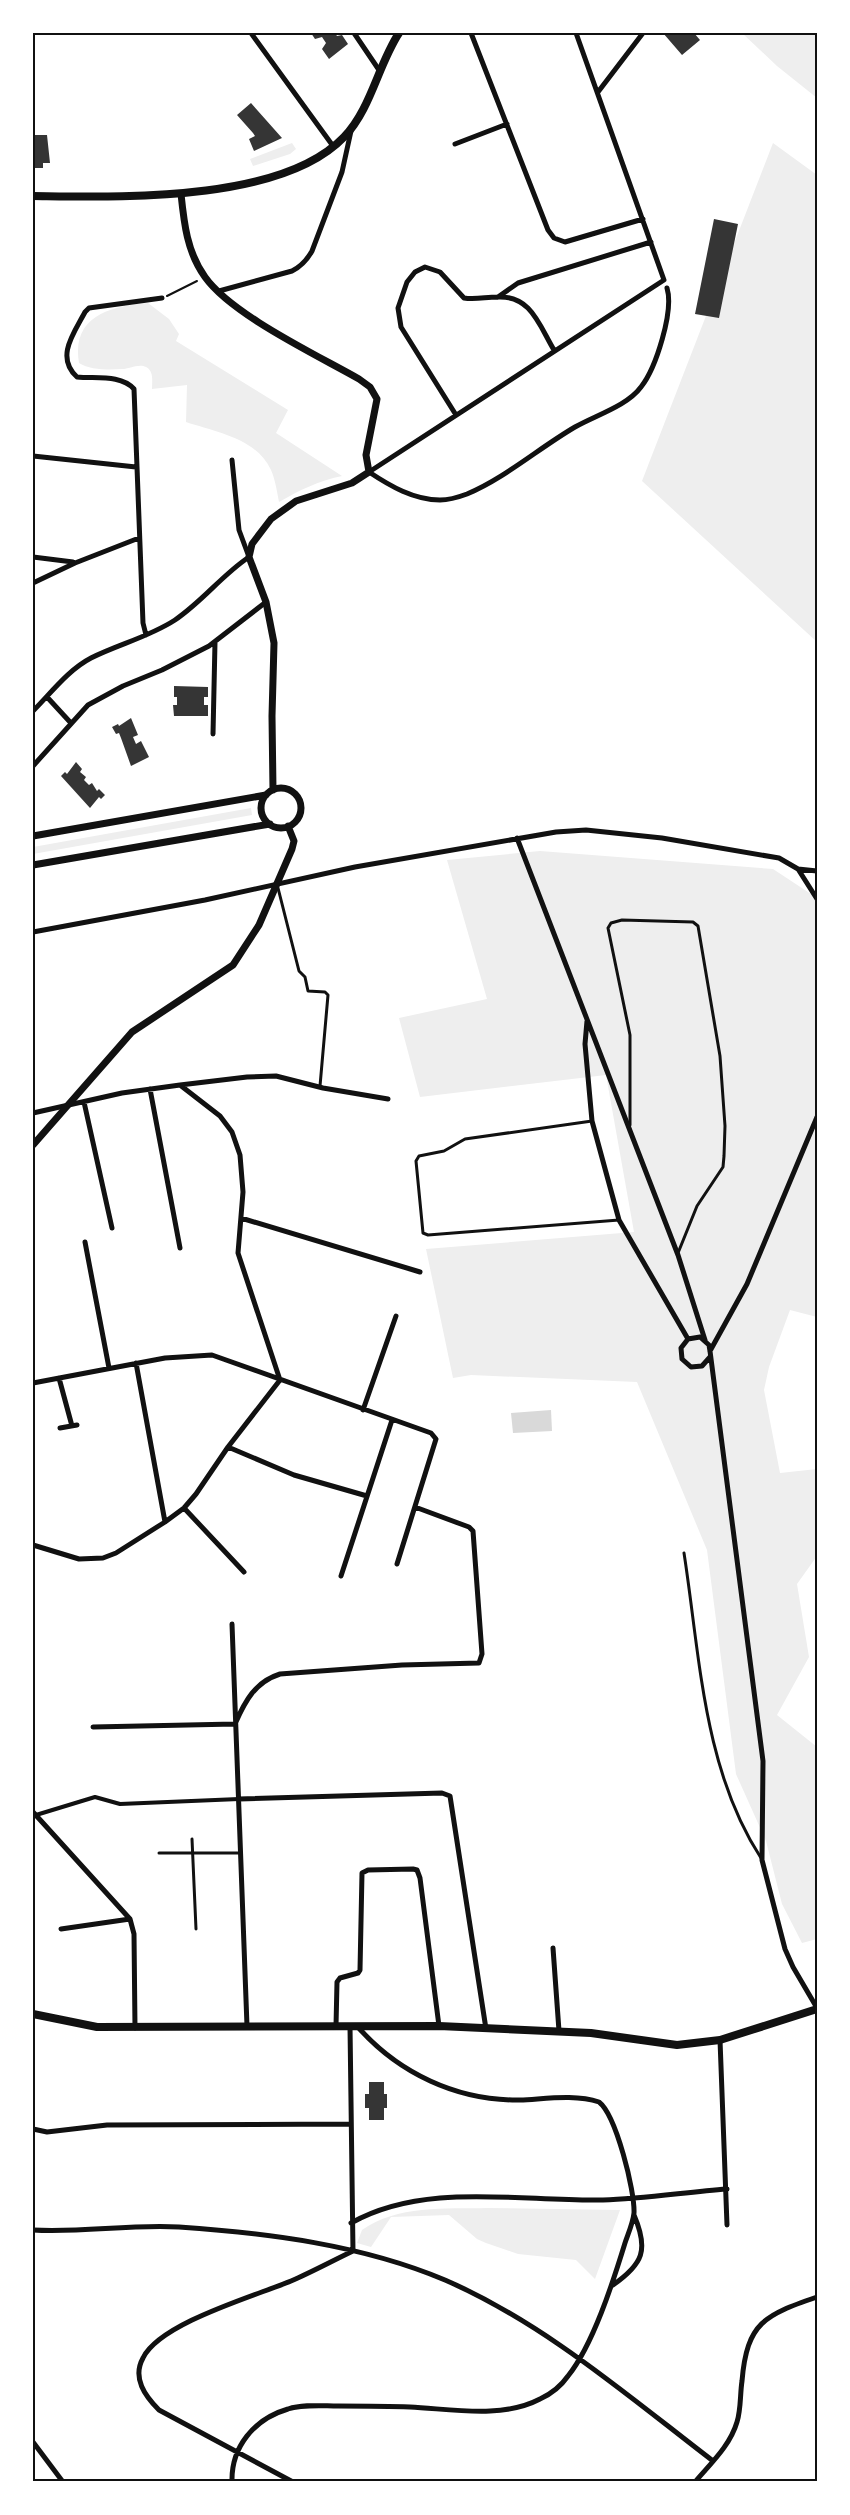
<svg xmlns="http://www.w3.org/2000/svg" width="850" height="2515" viewBox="0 0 850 2515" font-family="'Asap Condensed',sans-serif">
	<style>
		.green { fill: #eee }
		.water { fill: #d9d9d9 }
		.building { fill: #353535 }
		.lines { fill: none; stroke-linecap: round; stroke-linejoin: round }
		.path { stroke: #111; stroke-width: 2 }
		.service { stroke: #111; stroke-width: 3 }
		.pedestrian { stroke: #111; stroke-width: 4 }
		.minor { stroke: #111; stroke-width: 5 }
		.tertiary { stroke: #111; stroke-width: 7 }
		.secondary { stroke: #111; stroke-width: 8 }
		.neatline { fill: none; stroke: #111; stroke-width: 2 }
	</style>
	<rect width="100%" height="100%" fill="#fff"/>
	<path class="green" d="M742,33H817V98L777,66Z
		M292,143L296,149L290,154L253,166L250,159Z
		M773,143L817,175V642L642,481Z
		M148,303L169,319L179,334L176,341L288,410L276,433L342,476C318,481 300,490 279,502C277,491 275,479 271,470C256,438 216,432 186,422L187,385L152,389C152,381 154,371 146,367C139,363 129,369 122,369C108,370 90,370 79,363C71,316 111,306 148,303Z
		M251,808L252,815L33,854V847Z
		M540,851L773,869L814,896L817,904V1317L790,1310L769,1367L764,1390L780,1473L817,1469V1556L797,1584L809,1657L777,1715L817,1747V1939L802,1943L782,1904L766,1841L736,1774L707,1550L637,1382L471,1375L453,1378L426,1249L634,1232L606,1075L420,1097L399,1018L487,999L447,860Z
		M487,2208L620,2210L595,2279L576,2260L518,2254L486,2243L477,2239L449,2215L391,2217L371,2247L357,2243L362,2230C397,2205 445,2209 487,2208Z"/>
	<path class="water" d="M551,1410L552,1431L513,1433L511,1413Z"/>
	<path class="building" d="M311,33H335L337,36L342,35L348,44L329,59L322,49L326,43L322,37L315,39Z
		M663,33H694L700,40L682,55Z
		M251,103L282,138L254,151L249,139L255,136L253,133L237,115Z
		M33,135H47L50,163H43V168H33Z
		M714,219L738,224L719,318L695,314Z
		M174,686L208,687V697H204V705H208V716H174L173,705H177V697H174Z
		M131,718L138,735L133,737L136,744L141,741L149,757L131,766L121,738L119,733L116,734L112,727L118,724L119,726Z
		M76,762L82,769L80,772L86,777L84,780L89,785L92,783L97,791L99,789L105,795L101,799L99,797L90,808L61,776L65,772L67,774Z
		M369,2082H384V2094H387V2108H384V2120H369V2108H365V2094H369Z"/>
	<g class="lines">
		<path class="path" d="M167,296L197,281"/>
		<path class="service" d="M278,888L299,971L305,977L308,991L325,992L328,995L320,1086
			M592,1121L465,1139L444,1151L419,1156L416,1161L423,1233L428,1235L619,1220
			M630,1125V1035L608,928L611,923L622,920L693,922L698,926L720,1056L725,1126L724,1156L723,1167L697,1206L678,1253
			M684,1553C700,1656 703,1769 761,1858
			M192,1839L196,1929
			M159,1853H240"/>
		<path class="pedestrian" d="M36,1815L95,1797L120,1804L239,1799"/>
		<path class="minor" d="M251,33L333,146
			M354,33L379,70
			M471,33L548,230L554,238L565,242L643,219
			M576,33L664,280L369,472C390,486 414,500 440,500C449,500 459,497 467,494C505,478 539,448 575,427C596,415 627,406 641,387C656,368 674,311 667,288
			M598,92L643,33
			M455,144L507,124
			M219,291L292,271C302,266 307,260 312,251L342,172L351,131
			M498,297L518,283L651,242
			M456,415L401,327L398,308L407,282L415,272L425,267L440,272L464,298C475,300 486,297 497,297C531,295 539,325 554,350
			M33,456L136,467
			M33,557L73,562
			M33,583L75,563L139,538
			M146,635L143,623L134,389C121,374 95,379 77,377C55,357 74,333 85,312L89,308L162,298
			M47,697L70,722
			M33,711C51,693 68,670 91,658C119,644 149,637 175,620C203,601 222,575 249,557L239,530L232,460
			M213,734L215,642
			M33,766L88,705L123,686L162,670L209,646L266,602
			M517,838L678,1255L705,1340
			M798,869L817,871
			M33,932L205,900L355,867L556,832L586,830L662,838L779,858L798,869L817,899
			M587,1021L585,1044L592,1121L619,1220L688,1339
			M180,1085L247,1077L276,1076L323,1088L388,1099
			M150,1089L180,1248
			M84,1102L112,1228
			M33,1113L122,1093L180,1085L220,1116L232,1132L240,1155L243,1192L238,1253L280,1380
			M241,1218L420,1272
			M85,1242L109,1368
			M710,1351L747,1284L817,1117
			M710,1357L702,1366L691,1367L682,1359L681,1348L688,1339L700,1337L709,1345L710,1351L763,1761L762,1860L785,1949L793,1967L817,2008
			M136,1363L165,1522
			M59,1378L72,1426
			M33,1383L165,1358L212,1355L431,1433L436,1439L397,1564
			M363,1410L396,1316
			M60,1428L77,1425
			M228,1447L294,1475L367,1496
			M184,1508L244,1572
			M33,1545L79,1559L103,1558L116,1553L165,1522L184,1508L196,1494L228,1447L280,1380
			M341,1576L392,1420
			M232,1624L247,2026
			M93,1727L235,1724C245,1701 255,1682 280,1674L402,1665L479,1663L482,1654L473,1531L469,1527L415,1507
			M239,1799L442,1793L450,1796L486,2029
			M33,1812L130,1919L134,1934L135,2028
			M61,1929L130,1919
			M553,1948L559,2031
			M336,2026L337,1982L340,1978L358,1973L360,1970L362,1873L368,1870L413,1869L417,1870L420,1878L439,2026
			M720,2040L727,2225
			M33,2129L47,2132L107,2125L350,2124
			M351,2223C425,2181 522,2202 603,2200C644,2199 686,2192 727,2189
			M33,2230C81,2233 130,2224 179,2227C268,2233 362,2245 445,2280C544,2323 628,2396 713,2461
			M613,2285C643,2264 649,2250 634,2215
			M33,2442L63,2482
			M232,2482C231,2447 254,2419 288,2409C303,2404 322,2406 338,2406C362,2406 386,2406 410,2407C452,2409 502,2419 540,2399C551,2394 561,2386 568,2376C593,2345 613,2282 625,2243C628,2234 633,2223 634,2213C635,2191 616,2115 599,2102C575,2094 545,2099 520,2100C457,2101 398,2073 357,2026
			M293,2482L159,2410C145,2396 132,2378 143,2358C160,2323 255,2296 291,2281C312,2272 332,2261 353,2251L350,2026
			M695,2482C710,2464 730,2446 737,2422C741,2410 740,2394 742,2381C747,2322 765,2315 817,2297"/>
		<path class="tertiary" d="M181,194C184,223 187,252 205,277C232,315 317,355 359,379L370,387L377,399L366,455L369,472L352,483L296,501L271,519L252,544L249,557L266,602L274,643L272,716L273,790
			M261 808a20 20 0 1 1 40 0a20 20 0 1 1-40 0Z
			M33,836L266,795
			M33,865L270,824
			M33,1145L132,1032L233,965L259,925L292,849L294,841L288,826"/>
		<path class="secondary" d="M33,196C118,197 281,203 344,137C371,109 378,65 399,33
			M33,2014L97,2027L439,2026L591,2033L677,2045L720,2040L817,2009"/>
	</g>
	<rect width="850" height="2515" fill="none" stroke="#ffffff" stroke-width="69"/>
	<rect x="34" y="34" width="782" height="2446" class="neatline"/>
</svg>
